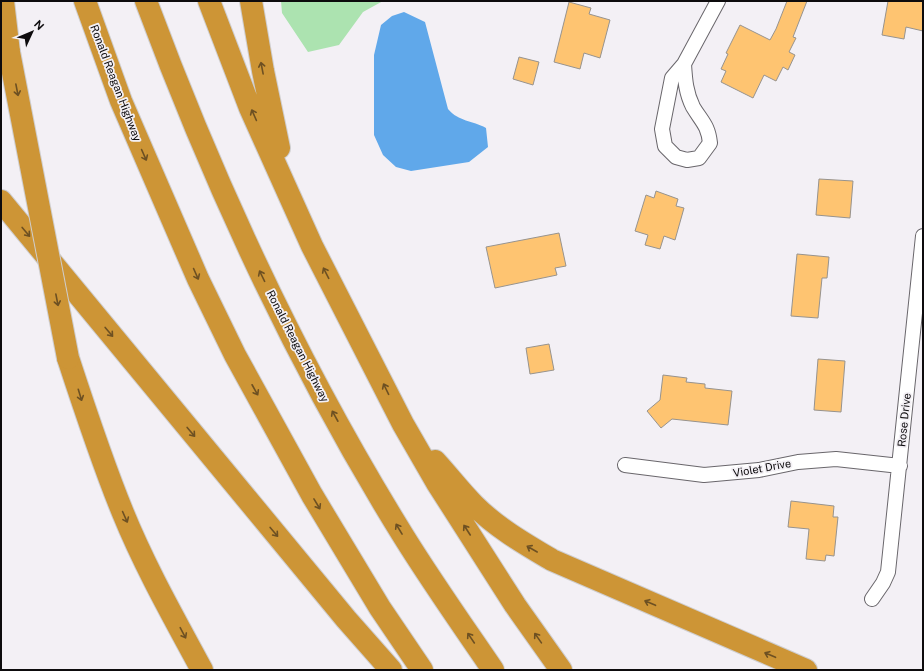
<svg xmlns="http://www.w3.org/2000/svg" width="924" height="671" viewBox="0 0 924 671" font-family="'Public Sans',sans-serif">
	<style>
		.green { fill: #ace3b0 }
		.water { fill: #60a8ea }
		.building { fill: #fec471; stroke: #97938e }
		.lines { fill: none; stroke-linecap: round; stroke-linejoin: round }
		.minor-casing { stroke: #69666b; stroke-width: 16 }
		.motorway-casing { stroke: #cfcecf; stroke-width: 24 }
		.minor { stroke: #fff; stroke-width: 14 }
		.motorway { stroke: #cd9536; stroke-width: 22 }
		.motorway-bridge-casing { stroke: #cfcecf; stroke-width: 24; stroke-linecap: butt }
		.motorway-bridge { stroke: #cd9536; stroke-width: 22 }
		.oneway { stroke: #6d5022 }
		.labels { text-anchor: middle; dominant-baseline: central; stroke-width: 3.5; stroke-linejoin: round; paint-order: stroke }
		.street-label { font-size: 11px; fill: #0d0b0d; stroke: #f3f0f5 }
	</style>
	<rect width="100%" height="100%" fill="#f3f0f5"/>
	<path class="green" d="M281,1H383L363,12L339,45L308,52L282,13Z"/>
	<path class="water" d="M404,12L425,22L448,109C459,122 472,120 486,128L488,147L469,162L411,171L396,167L383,155L374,135V55L381,25L392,16Z"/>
	<path class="building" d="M787,1H807L793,37L796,38L789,52L795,55L788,70L783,67L776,81L764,75L753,98L721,82L726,71L721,69L728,54L726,53L740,25L770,40L776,29Z
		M888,1H923V31L906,27L904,39L882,35Z
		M569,2L591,8L589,14L610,20L600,58L584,53L580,69L554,62Z
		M519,57L539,62L533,85L513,79Z
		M819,179L853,181L850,218L816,215Z
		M656,191L678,199L676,206L684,208L675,240L664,236L660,249L645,245L648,235L635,231L646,195L654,198Z
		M559,233L566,266L555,268L557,275L495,288L486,247Z
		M797,254L829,257L827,278H822L818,318L791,316Z
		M549,344L554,370L530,374L526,348Z
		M818,359L845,361L841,412L814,410Z
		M663,375L687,378L686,382L705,384V388L732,391L728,425L672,419L661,428L647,411L660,400Z
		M791,501L834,506L833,517H838L834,556L826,555L825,561L806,559L809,529L788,527Z"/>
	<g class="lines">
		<g class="minor-casing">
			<path id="minor" d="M684,64C685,80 686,93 693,107C702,122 708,125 710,143L699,158L687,160L676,157L665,146L662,129L672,78L684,64L718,1
				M625,465L704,475L759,470L798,462L836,459L900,466
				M872,599L883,583L888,572L923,236"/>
		</g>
		<g class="motorway-casing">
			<path id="motorway" d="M3,1L9,52
				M85,1L121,101L198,279L235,355L312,495L380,608L422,670
				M146,1C215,187 299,368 404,537C432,582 463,626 493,670
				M209,1L250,108L312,246L403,424L437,483L515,605L561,670
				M251,1L263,71L279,148
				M1,201L346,619L391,670
				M68,358C85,410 102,462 123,513C145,567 174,618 202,670
				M435,461C448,475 460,491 474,505C497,528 525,544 552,560L806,670"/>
		</g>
		<use href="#minor" class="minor"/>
		<use href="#motorway" class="motorway"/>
		<g class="motorway-bridge-casing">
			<path id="motorway-bridge" d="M9,52L68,358"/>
		</g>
		<use href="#motorway-bridge" class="motorway-bridge"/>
	</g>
	<defs><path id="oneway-shaft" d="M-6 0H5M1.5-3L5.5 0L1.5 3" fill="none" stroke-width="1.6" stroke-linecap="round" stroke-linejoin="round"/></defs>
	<g class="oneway">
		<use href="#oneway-shaft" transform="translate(262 68) rotate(-101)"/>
		<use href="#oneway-shaft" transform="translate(17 90) rotate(79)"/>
		<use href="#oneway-shaft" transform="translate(254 115) rotate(-114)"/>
		<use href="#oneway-shaft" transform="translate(144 155) rotate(66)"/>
		<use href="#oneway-shaft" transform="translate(26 232) rotate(50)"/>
		<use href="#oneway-shaft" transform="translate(326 273) rotate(-117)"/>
		<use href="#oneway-shaft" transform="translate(196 274) rotate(66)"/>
		<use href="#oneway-shaft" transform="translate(262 276) rotate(-116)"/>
		<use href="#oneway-shaft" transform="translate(57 300) rotate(79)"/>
		<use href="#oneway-shaft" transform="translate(109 332) rotate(50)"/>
		<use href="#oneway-shaft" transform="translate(386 389) rotate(-116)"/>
		<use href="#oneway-shaft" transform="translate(255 390) rotate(61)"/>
		<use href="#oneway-shaft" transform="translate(80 395) rotate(73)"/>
		<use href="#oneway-shaft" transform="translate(335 416) rotate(-119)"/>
		<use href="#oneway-shaft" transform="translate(191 432) rotate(50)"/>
		<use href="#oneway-shaft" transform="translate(317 504) rotate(59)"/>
		<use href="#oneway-shaft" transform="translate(125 517) rotate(66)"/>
		<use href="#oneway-shaft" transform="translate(399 529) rotate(-121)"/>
		<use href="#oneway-shaft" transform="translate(467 530) rotate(-123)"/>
		<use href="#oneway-shaft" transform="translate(274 532) rotate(50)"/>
		<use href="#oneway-shaft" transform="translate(532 549) rotate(-150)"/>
		<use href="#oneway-shaft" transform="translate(650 603) rotate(-157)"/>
		<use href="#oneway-shaft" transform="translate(183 633) rotate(62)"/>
		<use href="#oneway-shaft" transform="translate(471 638) rotate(-124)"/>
		<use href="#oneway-shaft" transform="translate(538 638) rotate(-125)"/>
		<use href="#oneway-shaft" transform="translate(770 655) rotate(-157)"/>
	</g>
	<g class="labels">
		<g class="street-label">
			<text transform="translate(116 83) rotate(69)">Ronald Reagan Highway</text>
			<text transform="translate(298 346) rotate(63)">Ronald Reagan Highway</text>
			<text transform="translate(904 420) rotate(-84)">Rose Drive</text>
			<text transform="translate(762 468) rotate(-10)">Violet Drive</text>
		</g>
	</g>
	<rect width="924" height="671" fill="none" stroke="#0d0b0d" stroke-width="4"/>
	<g transform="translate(32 32) rotate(46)" stroke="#f3f0f5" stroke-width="3" paint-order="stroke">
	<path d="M0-3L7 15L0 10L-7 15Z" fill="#0d0b0d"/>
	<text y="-6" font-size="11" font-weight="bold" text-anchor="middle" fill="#0d0b0d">N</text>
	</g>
</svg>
